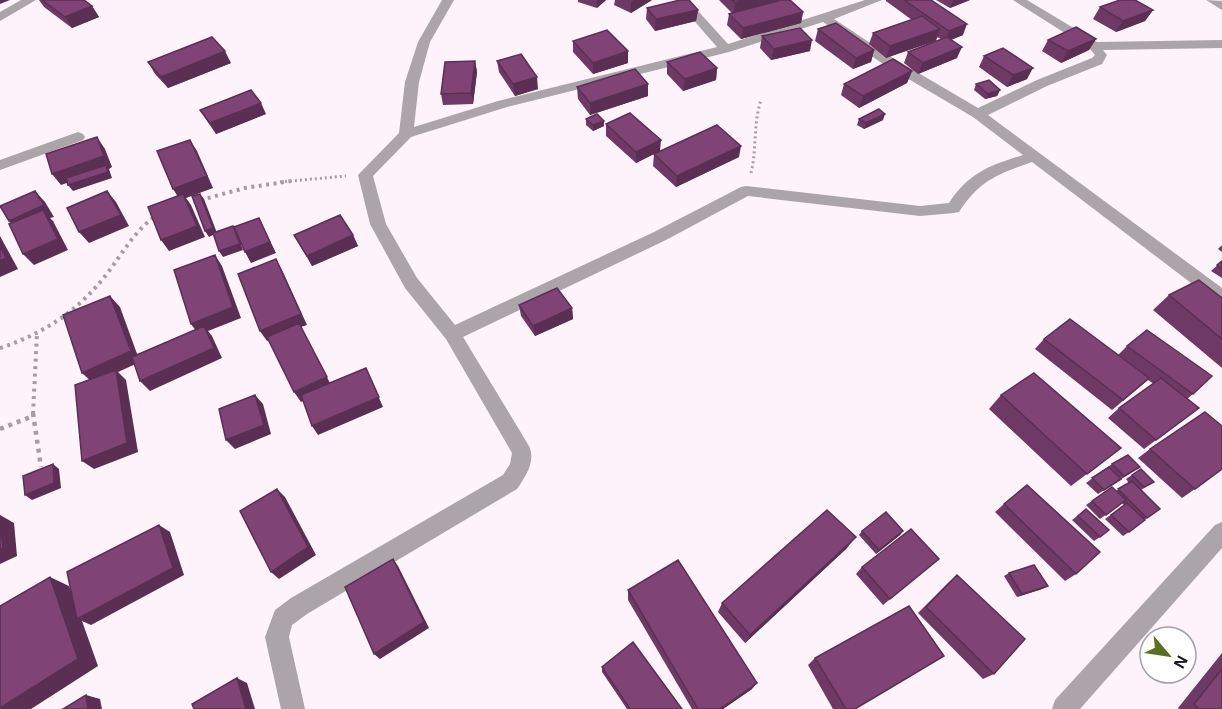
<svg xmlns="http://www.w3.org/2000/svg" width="1222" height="709" viewBox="0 0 1222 709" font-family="Helvetica,sans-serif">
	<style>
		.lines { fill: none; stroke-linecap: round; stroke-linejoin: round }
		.path-far2 { stroke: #a69da4; stroke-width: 3; stroke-dasharray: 2 3; stroke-linecap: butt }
		.path-far1 { stroke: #a69da4; stroke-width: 4; stroke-dasharray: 3 4.5; stroke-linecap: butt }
		.path { stroke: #a69da4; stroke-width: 4.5; stroke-dasharray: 4 5; stroke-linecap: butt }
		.minor { fill: #aba4a9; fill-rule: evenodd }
		.tertiary { fill: #aba4a9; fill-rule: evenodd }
		.wall { fill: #6e3a65 }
		.shaded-wall { fill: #5a2f53 }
		.building { fill: #804376; stroke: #5a2f53; stroke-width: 1.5 }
	</style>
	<rect width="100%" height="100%" fill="#fef2fb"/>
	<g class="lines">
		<path class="path-far2" d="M751,173C757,149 753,124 761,100
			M280,182L346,176"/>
		<path class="path-far1" d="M186,204L245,188L291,181
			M0,348C43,334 78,311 106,275C123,253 134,231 157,215
			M33,414L37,334"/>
		<path class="path" d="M33,413L41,467
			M0,429L33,416"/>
		<path class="minor" d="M21,0H36L0,21V12Z
			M442,0H454L430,42L419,82L414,127L498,101L717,47L676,0H688L728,44L865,0H882L834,19L893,58L978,108L1037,80L1092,58L1095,55L1090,49L1013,0H1027L1097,42L1222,40V48L1103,50L1107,55L1102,64L1047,86L988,115L1222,288V304L1216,302L1032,162C998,174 980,180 959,212L954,213L920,216L748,196L666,240L463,337L529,446C536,461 526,476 517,489L307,614L292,625L289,637L305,709H281L265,637L275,610L291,598L503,475L510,464L512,453L446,339L405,288L370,224L358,175L399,133L405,82L418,42ZM823,22L883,64L973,117L1023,155C989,166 970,172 949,203L920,206L746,186L741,187L654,232L455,325L417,278L386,224L373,176L411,137L507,107L729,52Z
			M1206,0L1222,1V10Z
			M78,132L83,134L85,137L83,140L0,170V160Z"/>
		<path class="tertiary" d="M1222,522V548L1080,709H1052L1055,700L1215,525Z"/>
	</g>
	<path class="wall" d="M39,0H84L92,6L99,17L72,28L44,7Z
		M578,0H606L597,8L578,2Z
		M615,0H652L631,13L614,5Z
		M719,0H790L803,12L801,23L741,39L727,25L729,14L732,13Z
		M886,0H931L963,35L951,40L957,58L918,74L904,63L908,52L941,39L937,37L886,58L869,44L873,33L912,20L886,1Z
		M936,0H970L950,8Z
		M1100,7L1153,10L1145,21L1116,32L1093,19Z
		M647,8L698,10L696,21L655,31L646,19Z
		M818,29L874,50L871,62L853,69L815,41Z
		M762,36L810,51L771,60L760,48Z
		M1096,39L1089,50L1061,63L1042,51L1048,40Z
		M573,41L628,63L593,74L573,52Z
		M984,56L1027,79L1007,87L979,67Z
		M475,61L477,72L473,104L443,105L441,94Z
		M497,61L538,89L515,96L499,72Z
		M148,62L231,63L168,88L155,74Z
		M667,62L717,68L716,80L683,91L667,74Z
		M912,71L907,83L859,108L841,95L844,84Z
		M976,84L1000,90L997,96L985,99L974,90Z
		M577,87L648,96L590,115L578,99Z
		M200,110L266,114L216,134L207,121Z
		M586,119L604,121V126L593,131L586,125Z
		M859,119L883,120L864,129L857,125Z
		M606,124L660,151L739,157L676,187L653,166L654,154L636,163L606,136Z
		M294,235H353L358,246L312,266Z
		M1222,245V252L1218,249Z
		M1222,261V278L1211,271Z
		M1169,295L1222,298V368L1153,310Z
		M519,305L572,308L573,319L535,336L521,316Z
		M1044,339L1118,355L1127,346L1193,394L1187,399L1199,408L1144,449L1108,418L1119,408L1154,384L1148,380L1112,410L1035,349Z
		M1001,395L1121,448L1071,486L989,409Z
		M1150,449L1195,489L1182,498L1138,458Z
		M1112,464L1134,471L1098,494L1086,483Z
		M1132,475L1154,482L1141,490L1160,509L1144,520L1129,532L1123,536L1105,519L1124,505L1122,503L1100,519L1086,505L1112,487L1116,491L1129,483L1126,479Z
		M1004,504L1076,574L1065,581L995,512Z
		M1086,509L1100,537L1094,541L1072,520Z
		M862,531H903L900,535L876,554L859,535Z
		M847,548L745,643L718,612L722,603Z
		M939,559L883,605L856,574L862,567Z
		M1009,573L1048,586L1042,589L1017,597L1004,576Z
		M957,575L994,674L983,679L918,613L949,582Z
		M628,590L752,689L723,709H692L628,600Z
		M1222,653V709H1179L1178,708Z
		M815,658L855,709H833L808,665Z
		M602,667L682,709H627L602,672Z"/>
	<path class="shaded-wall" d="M0,0H10L0,4Z
		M597,0H606L597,8Z
		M634,0H652L631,13V2Z
		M746,0H786L734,14L735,3Z
		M953,0H970L950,8Z
		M92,6L99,17L72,28L65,17Z
		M698,10L696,21L655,31L656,19Z
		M1153,10L1145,21L1116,32L1123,21Z
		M803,12L801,23L741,39L743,28Z
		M967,24L963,35L945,42L949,31Z
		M940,29L936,41L886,58L890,46Z
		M1096,39L1089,50L1061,63L1068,51Z
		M812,40L810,51L771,60L774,49Z
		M962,47L957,58L918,74L923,63Z
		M874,50L871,62L853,69L856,58Z
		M225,51L231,63L168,88L161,77Z
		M628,51V63L593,74V63Z
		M475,61L477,72L473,104L471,93Z
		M717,68L716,80L683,91L685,79Z
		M1033,68L1027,79L1007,87L1013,75Z
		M912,71L907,83L859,108L863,96Z
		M537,77L538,89L515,96L513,84Z
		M648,84V96L590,115V103Z
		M1000,90L997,96L985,99L988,94Z
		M261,103L266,114L216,134L210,123Z
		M885,114L883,120L864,129L866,123Z
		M604,121V126L593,131V125Z
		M97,137L105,149L112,167L109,169L112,178L73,191L68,185L107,169L61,185L52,174Z
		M190,140L197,151L213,188L186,198L191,205L205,237L169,251L161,240L180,200L173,189Z
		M661,140L660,151L636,163V152Z
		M741,146L739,157L676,187L677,176Z
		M35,191L45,202L54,217L50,218L53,221L68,250L34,265L23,254L19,233L9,221Z
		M107,191L116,202L129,226L89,243L79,232Z
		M200,194L204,199L217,233L209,237L205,231Z
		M259,218L276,253L251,263L245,252Z
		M233,226L236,231L243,250L223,257L219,251Z
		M353,235L358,246L312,266L307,256Z
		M0,236L18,269L0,277Z
		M215,255L222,266L241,318L208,331L212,336L222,358L150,391L140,381L199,335L191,324Z
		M276,259L282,270L307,325L301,327L332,387L301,402L294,392L301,327L267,341L260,331Z
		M110,296L120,307L140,362L118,372L126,380L138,452L94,469L82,461L93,383L82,373Z
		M572,308L573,319L535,336L533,326Z
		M366,368L383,407L318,435L312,426Z
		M255,395L263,404L271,434L235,449L226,440Z
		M53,464L59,469L61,488L32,500L25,495Z
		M277,489L285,497L316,555L279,579L271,572Z
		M0,515L14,523L17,556L0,564Z
		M159,525L170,532L184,575L91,625L82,621L98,666L31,709H0L50,577L69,586L81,618Z
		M903,531L900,535L876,554L879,550Z
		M856,537L847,548L745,643L750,635Z
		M393,559L398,566L429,628L380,659L374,654Z
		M1048,586L1042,589L1017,597L1022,594Z
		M237,678L247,683L255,709H246Z
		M757,683L752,689L723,709H720Z
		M86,695L100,699L102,709H88Z"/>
	<path class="building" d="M42,0H84L92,6L65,17Z
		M680,0H689L698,10L656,19L647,8Z
		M732,0H746L735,3Z
		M781,0H790L803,12L743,28L729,14Z
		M904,0H931L967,24L949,31Z
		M1120,0H1135L1153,10L1123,21L1100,7Z
		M922,16L940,29L890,46L873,33Z
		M836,23L874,50L856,58L818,29Z
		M1076,27L1096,39L1068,51L1048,40Z
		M800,28L812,40L774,49L762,36Z
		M607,30L628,51L593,63L573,41Z
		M212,37L225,51L161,77L148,62Z
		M947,37L962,47L923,63L908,52Z
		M1003,48L1033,68L1013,75L984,56Z
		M700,52L717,68L685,79L667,62Z
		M521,54L537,77L513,84L497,61Z
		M893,59L912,71L863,96L844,84Z
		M475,61L471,93L441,94L445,62Z
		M635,69L648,84L590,103L577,87Z
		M989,80L1000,90L988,94L976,84Z
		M251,90L261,103L210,123L200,110Z
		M879,109L885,114L866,123L859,119Z
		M630,113L661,140L636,152L606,124Z
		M597,114L604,121L593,125L586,119Z
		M717,125L741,146L677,176L654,154Z
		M97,137L104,156L52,174L46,154Z
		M190,140L207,176L173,189L157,151Z
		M106,165L108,172L68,185L66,178Z
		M35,191L44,205L9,221L0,206Z
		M107,191L121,215L79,232L67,208Z
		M183,194L197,226L161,240L148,207Z
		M200,194L213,228L205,231L192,196Z
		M43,210L58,239L23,254L9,224Z
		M340,215L353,235L307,256L294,235Z
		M259,218L270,242L245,252L234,227Z
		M233,226L240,244L219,251L213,233Z
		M0,246L6,258L0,261Z
		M215,255L233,307L191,324L174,270Z
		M276,259L301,314L260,331L238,274Z
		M1222,261V269L1217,265Z
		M1199,280L1222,298V339L1169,295Z
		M557,288L572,308L533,326L519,305Z
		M110,296L131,351L82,373L63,315Z
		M1070,319L1149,378L1123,400L1044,339Z
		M299,323L327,377L294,392L267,337Z
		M204,326L214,348L140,381L132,357Z
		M1147,330L1212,376L1193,394L1127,346Z
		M366,368L379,397L312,426L301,395Z
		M116,370L127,443L82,461L75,385Z
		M1034,373L1121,448L1087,474L1001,395Z
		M1161,378L1199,408L1156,440L1119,408Z
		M255,395L264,425L226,440L219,409Z
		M1205,412L1222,426V469L1195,489L1150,449Z
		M1128,455L1140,467L1124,476L1112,464Z
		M53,464L54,483L25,495L23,476Z
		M1109,467L1121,479L1104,490L1092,478Z
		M1141,469L1154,482L1144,487L1132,475Z
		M1132,481L1160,509L1147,518L1118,489Z
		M1027,485L1100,552L1076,574L1004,504Z
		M1112,487L1126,500L1106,515L1092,501Z
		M277,489L308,547L271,572L240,511Z
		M1127,503L1145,520L1129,532L1111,515Z
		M1086,509L1109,530L1100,537L1078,516Z
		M827,510L856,537L750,635L722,603Z
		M886,512L903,531L879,550L862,531Z
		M0,521L3,548L0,550Z
		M159,525L173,568L77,619L67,572Z
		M911,529L939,559L890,599L862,567Z
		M393,559L424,622L374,654L345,587Z
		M678,560L757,683L720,709H698L628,590Z
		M1034,565L1048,586L1022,594L1009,573Z
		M957,575L1025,639L994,674L926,607Z
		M50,577L78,659L0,708V606Z
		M909,606L944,656L855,709H846L815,658Z
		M633,642L682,709H630L602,667Z
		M1222,669V709H1199L1194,704Z
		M237,678L246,709H194L192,704Z
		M86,695L88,709H63Z"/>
	<g transform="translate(1168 655) rotate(119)"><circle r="28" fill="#ffffff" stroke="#a4a2a3" stroke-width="1.5"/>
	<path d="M0-4.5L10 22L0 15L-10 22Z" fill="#5a7020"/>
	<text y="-9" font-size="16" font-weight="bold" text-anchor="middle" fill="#1b161a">N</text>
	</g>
</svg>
